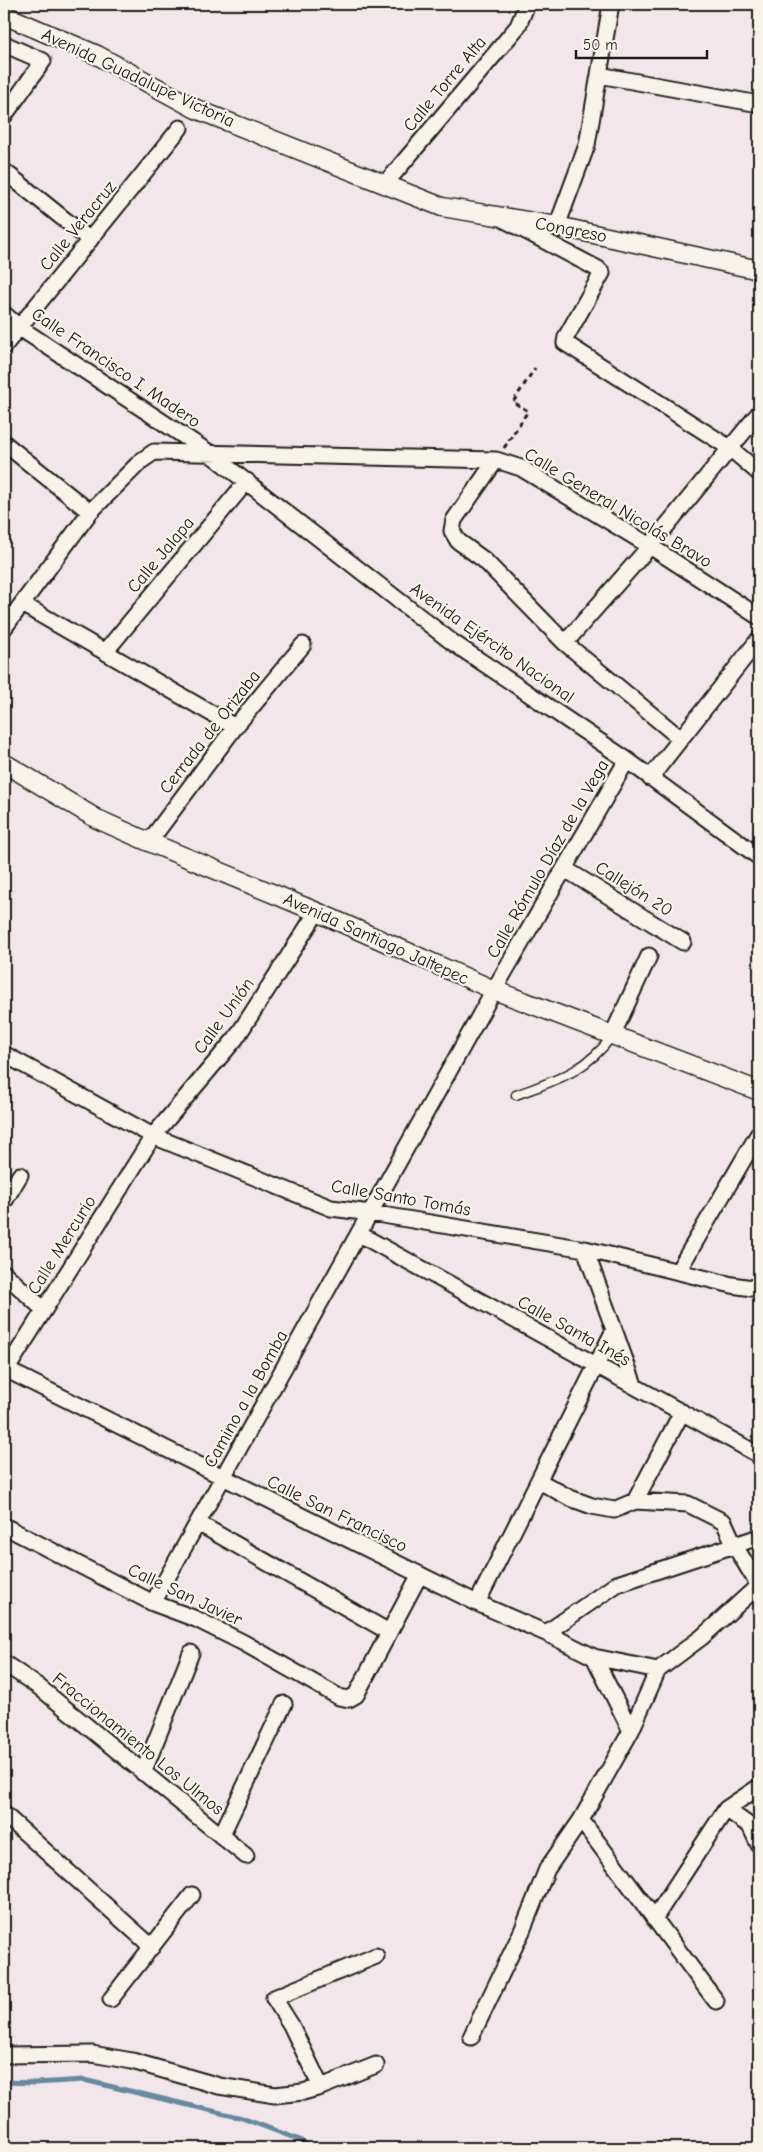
<svg xmlns="http://www.w3.org/2000/svg" width="763" height="2152" viewBox="0 0 763 2152" font-family="'Comic Neue',sans-serif">
	<style>
		.lines { fill: none; stroke-linecap: round; stroke-linejoin: round }
		.stream { stroke: #648a9e; stroke-width: 5 }
		.service-casing { stroke: #1c1c1c; stroke-width: 11 }
		.minor-casing { stroke: #1c1c1c; stroke-width: 19 }
		.tertiary-casing { stroke: #1c1c1c; stroke-width: 21 }
		.path { stroke: #1c1c1c; stroke-width: 3; stroke-dasharray: 5 4; stroke-linecap: butt }
		.service { stroke: #f7f3e8; stroke-width: 8 }
		.minor { stroke: #f7f3e8; stroke-width: 15 }
		.tertiary { stroke: #f7f3e8; stroke-width: 18 }
		.labels { text-anchor: middle; dominant-baseline: central; stroke-width: 4.5; stroke-linejoin: round; paint-order: stroke }
		.street-label { font-size: 18px; fill: #1c1c1c; stroke: #f7f3e8 }
	</style>
	<rect width="100%" height="100%" fill="#f3e6eb"/>
	<filter id="ink" filterUnits="userSpaceOnUse"><feTurbulence type="fractalNoise" baseFrequency=".02" numOctaves="2"/><feDisplacementMap in="SourceGraphic" scale="10" xChannelSelector="R" yChannelSelector="G"/><feConvolveMatrix kernelMatrix="1 2 1 2 8 2 1 2 1" color-interpolation-filters="sRGB"/></filter>
	<g filter="url(#ink)">
		<g class="lines">
			<path class="stream" d="M4,2082L35,2083L84,2080L242,2118L300,2140L311,2148"/>
			<g class="service-casing">
				<path id="service" d="M516,1095C556,1080 586,1072 612,1036"/>
			</g>
			<g class="minor-casing">
				<path id="minor" d="M4,44L43,61L4,116
					M599,75L759,104
					M4,171L90,240
					M385,184L494,55L518,26L527,4
					M505,220L598,269L602,273L566,337L565,343L730,448L759,473
					M557,226L587,145L611,4
					M4,314L20,328L208,452L452,642L627,760L759,857
					M4,346L180,128
					M4,443L90,512
					M496,460L454,520L452,531L458,541L484,560L565,643L681,739
					M22,604L235,727
					M4,628L90,512L141,461L154,452L496,460L521,468L650,546L759,617
					M565,643L650,546L759,413
					M105,652L247,481
					M650,778L759,639
					M149,842L235,727L303,645
					M565,869L683,942
					M612,1036L649,956
					M4,1054L153,1136L331,1208L371,1213L585,1249L732,1285L759,1289
					M4,1202L20,1175
					M359,1234L759,1455
					M585,1249L634,1385
					M678,1271L759,1133
					M4,1273L44,1310
					M7,1370L477,1603L546,1633L594,1657L658,1670
					M4,1374L153,1136L236,1038L317,912
					M539,1481L570,1498L592,1506L614,1510L635,1501L688,1504L724,1522L735,1546L759,1586
					M635,1501L682,1412
					M198,1523L389,1632
					M4,1526L153,1603L196,1619L244,1643L339,1697L349,1699L356,1695L419,1576
					M153,1603L494,990L627,760
					M477,1603L614,1330
					M546,1633L617,1584L759,1537
					M594,1657L631,1731
					M4,1663L39,1687L246,1856
					M143,1773L191,1653
					M726,1809L750,1826L759,1845
					M4,1814L152,1947
					M581,1820L716,2001
					M221,1836L284,1704
					M654,1919L726,1809L759,1787
					M111,1999L192,1895
					M471,2037L522,1931L547,1869L581,1820L631,1731L658,1670L702,1637L759,1585
					M4,2055L92,2054L132,2061L219,2086L275,2095L303,2092L321,2087L376,2065
					M321,2087L291,2025L274,1998L376,1956"/>
			</g>
			<g class="tertiary-casing">
				<path id="tertiary" d="M4,15L97,55L196,109L442,207L557,226L759,270
					M4,763L97,819L149,842L317,912L494,990L759,1091"/>
			</g>
			<path class="path" d="M504,448L528,411L513,402L535,368"/>
			<use href="#service" class="service"/>
			<use href="#minor" class="minor"/>
			<use href="#tertiary" class="tertiary"/>
		</g>
	</g>
	<g class="labels">
		<g class="street-label">
			<text transform="translate(138 78) rotate(25)">Avenida Guadalupe Victoria</text>
			<text transform="translate(445 84) rotate(-50)">Calle Torre Alta</text>
			<text transform="translate(78 226) rotate(-51)">Calle Veracruz</text>
			<text transform="translate(571 230) rotate(11)">Congreso</text>
			<text transform="translate(116 368) rotate(34)">Calle Francisco I. Madero</text>
			<text transform="translate(618 508) rotate(31)">Calle General Nicolás Bravo</text>
			<text transform="translate(161 555) rotate(-50)">Calle Jalapa</text>
			<text transform="translate(492 643) rotate(35)">Avenida Ejército Nacional</text>
			<text transform="translate(210 732) rotate(-52)">Cerrada de Orizaba</text>
			<text transform="translate(548 859) rotate(-60)">Calle Rómulo Díaz de la Vega</text>
			<text transform="translate(634 889) rotate(32)">Callejón 20</text>
			<text transform="translate(376 939) rotate(24)">Avenida Santiago Jaltepec</text>
			<text transform="translate(224 1016) rotate(-54)">Calle Unión</text>
			<text transform="translate(401 1198) rotate(10)">Calle Santo Tomás</text>
			<text transform="translate(62 1245) rotate(-58)">Calle Mercurio</text>
			<text transform="translate(574 1331) rotate(29)">Calle Santa Inés</text>
			<text transform="translate(246 1399) rotate(-61)">Camino a la Bomba</text>
			<text transform="translate(337 1514) rotate(26)">Calle San Francisco</text>
			<text transform="translate(185 1595) rotate(25)">Calle San Javier</text>
			<text transform="translate(138 1744) rotate(39)">Fraccionamiento Los Ulmos</text>
		</g>
	</g>
	<rect width="763" height="2152" fill="none" stroke="#f7f3e8" stroke-width="20"/>
	<rect x="10" y="10" width="743" height="2132" fill="none" stroke="#1c1c1c" stroke-width="2" filter="url(#ink)"/>
	<path d="M576 50v8h131v-8" fill="none" stroke="#1c1c1c" stroke-width="2.5"/>
	<text x="583" y="50" font-size="15" fill="#1c1c1c" stroke="#f7f3e8" stroke-width="4" paint-order="stroke">50 m</text>
</svg>
